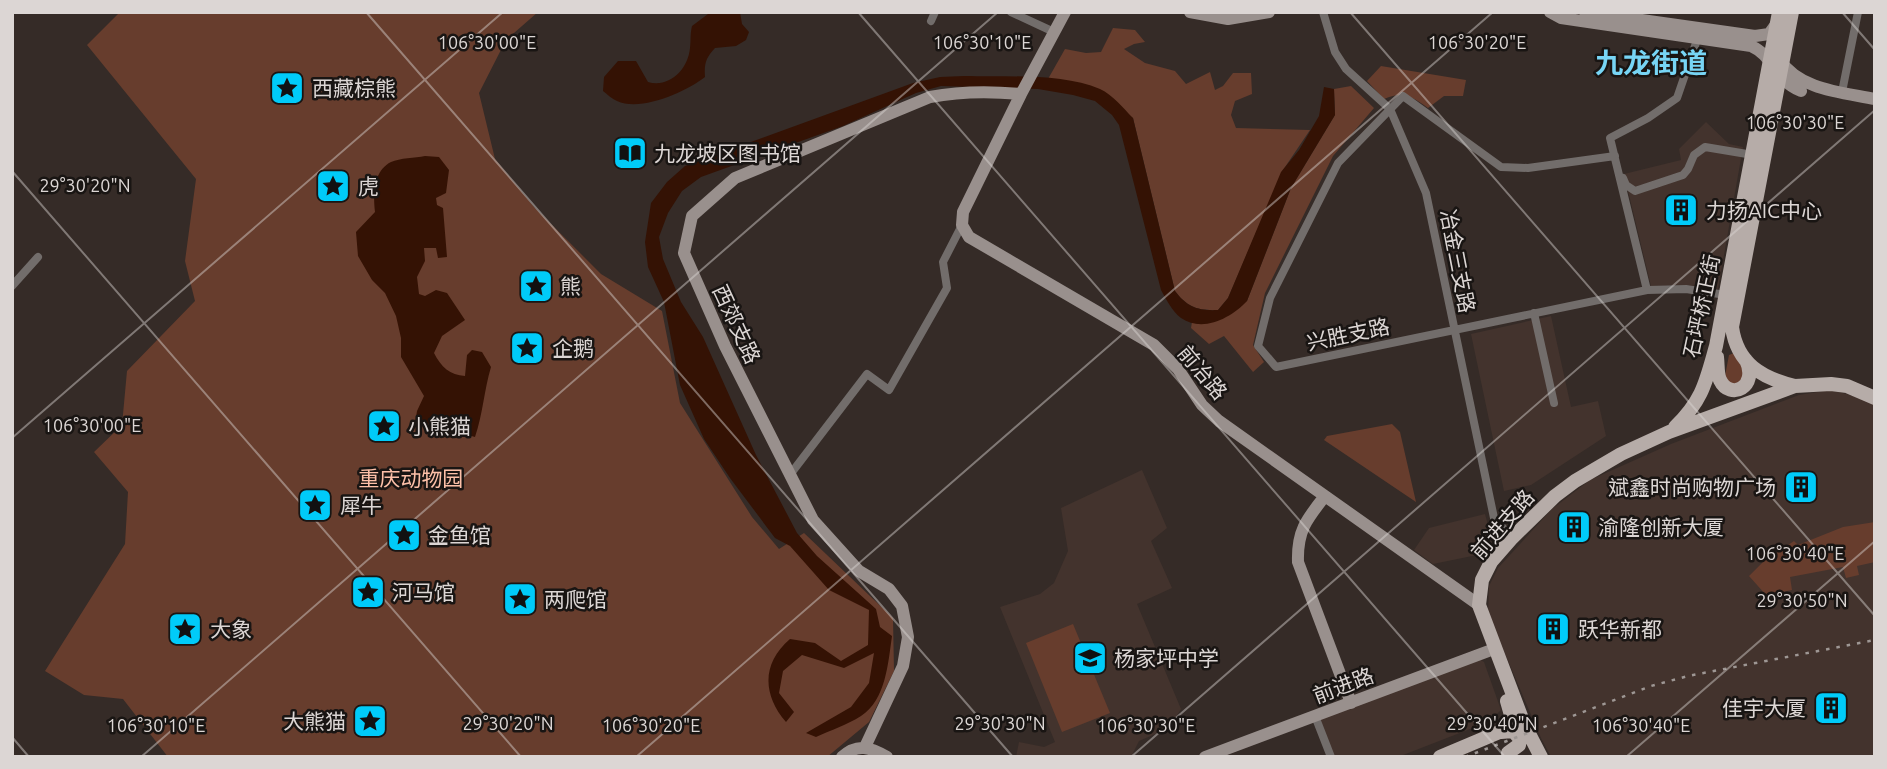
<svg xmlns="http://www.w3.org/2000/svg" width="1887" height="769" viewBox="0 0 1887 769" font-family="Ubuntu,'Noto Sans SC',sans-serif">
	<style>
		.built { fill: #43332d }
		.green { fill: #673d2d }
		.water { fill: #341204 }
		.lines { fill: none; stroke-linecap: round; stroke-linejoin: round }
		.street { stroke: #726d6b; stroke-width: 8 }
		.secondary { stroke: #99908d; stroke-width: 12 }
		.primary { stroke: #b6aca8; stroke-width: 14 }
		.rail { stroke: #9e9794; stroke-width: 2.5; stroke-dasharray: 3.5 7; stroke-linecap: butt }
		.ticks { fill: none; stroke: #dcd6d4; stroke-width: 2; stroke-opacity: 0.45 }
		.labels { text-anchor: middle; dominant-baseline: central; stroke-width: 5; stroke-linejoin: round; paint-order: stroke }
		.poi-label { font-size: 21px; fill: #dcd6d4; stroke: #191513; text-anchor: start }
		.street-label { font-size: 21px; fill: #dcd6d4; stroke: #191513 }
		.park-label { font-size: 21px; fill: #fdc0a8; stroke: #191513 }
		.district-label { font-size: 28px; font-weight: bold; fill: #77d5f5; stroke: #191513 }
		.ticks-label { font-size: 18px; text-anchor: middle; fill: #dcd6d4; stroke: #191513; stroke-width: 5; stroke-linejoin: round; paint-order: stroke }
	</style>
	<rect width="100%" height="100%" fill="#352b27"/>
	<path class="built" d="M1706,122L1729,144L1743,147L1718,289L1686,285L1651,286L1624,174L1681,160L1679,149Z
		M1551,316L1571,407L1598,401L1606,436L1531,485L1504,491L1471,334Z
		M1830,390L1859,397L1875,405V757H1551L1541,738L1488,614L1489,586L1498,568L1552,509L1590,480L1671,444L1799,395Z
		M1142,470L1167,528L1151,541L1172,588L1137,604L1181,709L1169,728L1139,741L1131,757H1016L1019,742L1044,747L1055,742L1000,607L1040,594L1054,583L1068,551L1061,508Z
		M1485,514L1491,536L1477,555L1433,564L1414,550L1429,528Z
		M1479,659L1484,662L1501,710L1488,722L1398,757H1334L1319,717Z"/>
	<path class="green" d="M120,12H538L506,40L479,93L495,159L534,207L601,274L662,311L680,403L752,517L779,549L804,533L893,618L894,671L869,722L827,757H168L123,699L84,695L45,671L125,544L128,492L94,452L122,425L127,371L195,301L185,261L196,179L87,45Z
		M1113,28L1135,30L1145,42L1134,44L1124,49L1145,63L1175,71L1186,84L1210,72L1215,90L1223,86L1233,73H1251L1252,94L1235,101L1231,115L1236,128L1310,130L1283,170L1228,298L1218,310C1198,311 1187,307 1175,291L1133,118L1048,79L1065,49L1086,53L1101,52Z
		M1381,66L1466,80L1463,96H1444L1428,108C1411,96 1403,91 1384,99L1367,81Z
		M1351,86L1374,108L1333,156L1265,293L1253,345L1264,362L1253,372L1224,336L1209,344L1191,328L1192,322L1198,324L1247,301L1291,188L1335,115L1334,89Z
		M1734,353L1746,370V380L1730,385L1725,376L1729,355Z
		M1392,424L1400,432L1416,502L1324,440L1327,436Z
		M1875,522V562L1857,566L1859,575L1846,578L1843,567L1790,577L1792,590L1766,595L1749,576L1763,562L1794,541L1798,545L1843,527Z
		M1073,624L1110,713L1062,732L1026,643Z"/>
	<path class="water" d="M714,12H740L742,24L749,32L746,40L736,46L715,48C706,58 704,63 705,77C686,92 641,112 617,101C612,99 607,94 603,91L604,77L618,61H636L648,82C669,88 688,70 690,48C691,40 690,34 692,26L708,14Z
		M964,76C1005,77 1062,73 1100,89C1113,95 1123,108 1133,118L1175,291C1187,307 1198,311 1218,310L1228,298L1281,172L1299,150L1319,116L1324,87L1334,89L1335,115L1291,188L1247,301C1231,318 1203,333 1181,318C1172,311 1166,299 1161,290L1119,125L1112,115L1095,101L1073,95L1038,89L941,86L916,93L843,126L701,177L682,191L668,213L659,237L663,259L681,302L703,337L756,455L797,533L817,556L876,609L880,627L892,636C888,663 886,700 861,716C847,725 831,730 816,737L806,733L851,707L869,683L874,653L844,668L802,655L783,671L779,693L794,712L786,722C762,694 762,663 790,639L815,643L841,661L868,645L869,610L829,590L790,546L775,538L730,478L704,439L680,385L664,302L648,267L645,242L651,203L667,182L685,166L913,83L940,77Z
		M425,156L439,157L449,170L446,193L436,198L437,205L443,208L447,257L438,258L436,248H424L425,261L417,277L419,294L425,296L436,290L447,293L465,320L442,336L434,353C441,367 450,375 465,376L467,355L472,350L482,352L491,367C484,390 483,414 475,437L422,422L415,424L417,411L424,396L401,357V338L396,316L385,293L372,280L358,256L356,232L375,212C373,195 373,171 391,162C400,158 415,158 425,156Z"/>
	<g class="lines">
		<path class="street" d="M1011,12L1054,32
			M1323,12L1335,52L1346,69L1390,109L1426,193L1494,518L1512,538
			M931,21L935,12
			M1842,92L1858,12
			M1615,156L1528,168L1501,167L1403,96L1338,163L1270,298L1258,346L1276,367L1647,290L1686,289L1726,295
			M1623,178L1626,185L1635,191L1683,175L1688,169L1694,155L1705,147L1753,155
			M12,286L38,257
			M1647,290L1610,138L1648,118L1677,98L1698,37
			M1534,313L1554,403
			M789,476L867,374L889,390L947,288L943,262L962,225
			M1315,716L1331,757"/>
		<path class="secondary" d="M1065,12L1021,94L963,212L962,225L969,237L1154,345L1178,369L1202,405L1219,421L1479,605
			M1190,12L1228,19L1269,12
			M1550,12L1561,18L1751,46C1774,56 1774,80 1801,91
			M1585,12L1755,36L1769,34L1777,23
			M1779,59C1800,90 1840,92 1875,99
			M1325,496C1306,520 1297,531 1298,562L1351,703
			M865,747L903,666L908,637L902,606L889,589L859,571L813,520L725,346L684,253L692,216L735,178L930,97C961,91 990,91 1021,94
			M842,757C857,743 870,747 887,757
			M1205,757L1494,649"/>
		<path class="primary" d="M1792,12L1732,327C1737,364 1762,378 1795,386
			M1717,357C1718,365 1717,374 1720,380C1730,401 1759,387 1746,360
			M1675,427C1703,400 1706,381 1716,346L1779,12
			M1501,732L1513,731L1520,739L1519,745L1508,753
			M1440,757L1504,730L1511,715L1507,701
			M1541,757L1524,724L1479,605L1482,580L1491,562L1512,538L1555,496L1575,481L1621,454L1669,432L1795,386L1831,384L1847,386L1875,398"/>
		<path class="rail" d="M1465,757L1651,686L1688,676L1875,640"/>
	</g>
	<path class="ticks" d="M366,12L1013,757M858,12L1505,757M1350,12L1875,616M1842,12L1875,50M12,171L521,757M12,438L503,12M12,737L29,757M141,757L998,12M636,757L1493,12M1131,757L1875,110M1626,757L1875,541"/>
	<defs>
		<g id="sight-square" transform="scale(1.75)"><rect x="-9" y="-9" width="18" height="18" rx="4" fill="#00cbf9" stroke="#191513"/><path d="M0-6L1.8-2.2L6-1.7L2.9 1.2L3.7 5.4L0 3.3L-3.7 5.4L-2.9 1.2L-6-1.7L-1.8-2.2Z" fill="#111"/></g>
		<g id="library-square" transform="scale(1.75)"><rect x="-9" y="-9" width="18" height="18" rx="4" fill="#00cbf9" stroke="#191513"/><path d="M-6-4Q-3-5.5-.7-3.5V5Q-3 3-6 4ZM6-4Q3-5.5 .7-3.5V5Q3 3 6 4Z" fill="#111"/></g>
		<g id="building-square" transform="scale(1.75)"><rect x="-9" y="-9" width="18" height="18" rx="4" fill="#00cbf9" stroke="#191513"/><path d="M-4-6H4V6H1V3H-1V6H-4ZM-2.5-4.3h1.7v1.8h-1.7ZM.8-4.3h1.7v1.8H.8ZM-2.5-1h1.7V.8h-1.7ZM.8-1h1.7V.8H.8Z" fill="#111"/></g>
		<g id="school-square" transform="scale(1.75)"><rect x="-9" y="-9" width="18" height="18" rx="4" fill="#00cbf9" stroke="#191513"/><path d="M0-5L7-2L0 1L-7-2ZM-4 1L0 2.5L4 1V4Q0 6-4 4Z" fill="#111"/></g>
	</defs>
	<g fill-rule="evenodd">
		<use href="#sight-square" x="287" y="88"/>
		<use href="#library-square" x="630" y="153"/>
		<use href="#sight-square" x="333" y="186"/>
		<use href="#building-square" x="1681" y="210"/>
		<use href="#sight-square" x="536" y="286"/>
		<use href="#sight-square" x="527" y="348"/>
		<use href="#sight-square" x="384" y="426"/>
		<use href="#building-square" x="1801" y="487"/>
		<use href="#sight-square" x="315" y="505"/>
		<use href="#building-square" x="1574" y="527"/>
		<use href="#sight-square" x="404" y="535"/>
		<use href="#sight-square" x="368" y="592"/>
		<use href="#sight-square" x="520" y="599"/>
		<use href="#sight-square" x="185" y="629"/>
		<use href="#building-square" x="1553" y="629"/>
		<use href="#school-square" x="1090" y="658"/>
		<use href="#building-square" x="1831" y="708"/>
		<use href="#sight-square" x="370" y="721"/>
	</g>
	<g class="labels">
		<g class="poi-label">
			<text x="312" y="88">西藏棕熊</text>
			<text x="654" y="153">九龙坡区图书馆</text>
			<text x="358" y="186">虎</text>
			<text x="1706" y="210">力扬AIC中心</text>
			<text x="560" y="286">熊</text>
			<text x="552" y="348">企鹅</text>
			<text x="408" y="426">小熊猫</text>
			<text x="1776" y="487" text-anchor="end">斌鑫时尚购物广场</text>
			<text x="340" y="505">犀牛</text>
			<text x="1598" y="527">渝隆创新大厦</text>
			<text x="428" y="535">金鱼馆</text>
			<text x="392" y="592">河马馆</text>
			<text x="544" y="599">两爬馆</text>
			<text x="210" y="629">大象</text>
			<text x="1578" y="629">跃华新都</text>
			<text x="1114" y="658">杨家坪中学</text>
			<text x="1806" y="708" text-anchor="end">佳宇大厦</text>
			<text x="346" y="721" text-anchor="end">大熊猫</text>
		</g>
		<g class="street-label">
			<text transform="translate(1458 261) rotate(79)">冶金三支路</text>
			<text transform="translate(1701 306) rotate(-78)">石坪桥正街</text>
			<text transform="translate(737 324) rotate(65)">西郊支路</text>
			<text transform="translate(1348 334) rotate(-12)">兴胜支路</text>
			<text transform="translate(1203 372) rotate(50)">前冶路</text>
			<text transform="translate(1502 524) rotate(-49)">前进支路</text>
			<text transform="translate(1343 685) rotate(-21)">前进路</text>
		</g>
		<g class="park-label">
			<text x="411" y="478">重庆动物园</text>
		</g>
		<g class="district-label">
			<text x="1651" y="62">九龙街道</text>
		</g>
	</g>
	<g class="ticks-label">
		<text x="487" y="49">106°30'00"E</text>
		<text x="982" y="49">106°30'10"E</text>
		<text x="1477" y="49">106°30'20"E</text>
		<text x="1795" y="129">106°30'30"E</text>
		<text x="85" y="192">29°30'20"N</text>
		<text x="92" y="432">106°30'00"E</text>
		<text x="1795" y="560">106°30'40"E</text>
		<text x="1802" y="607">29°30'50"N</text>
		<text x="508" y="730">29°30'20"N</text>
		<text x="1000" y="730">29°30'30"N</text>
		<text x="1492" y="730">29°30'40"N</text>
		<text x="156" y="732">106°30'10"E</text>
		<text x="651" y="732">106°30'20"E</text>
		<text x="1146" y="732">106°30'30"E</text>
		<text x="1641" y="732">106°30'40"E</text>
	</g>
	<rect width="1887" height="769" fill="none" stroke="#dcd6d4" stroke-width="28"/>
</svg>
